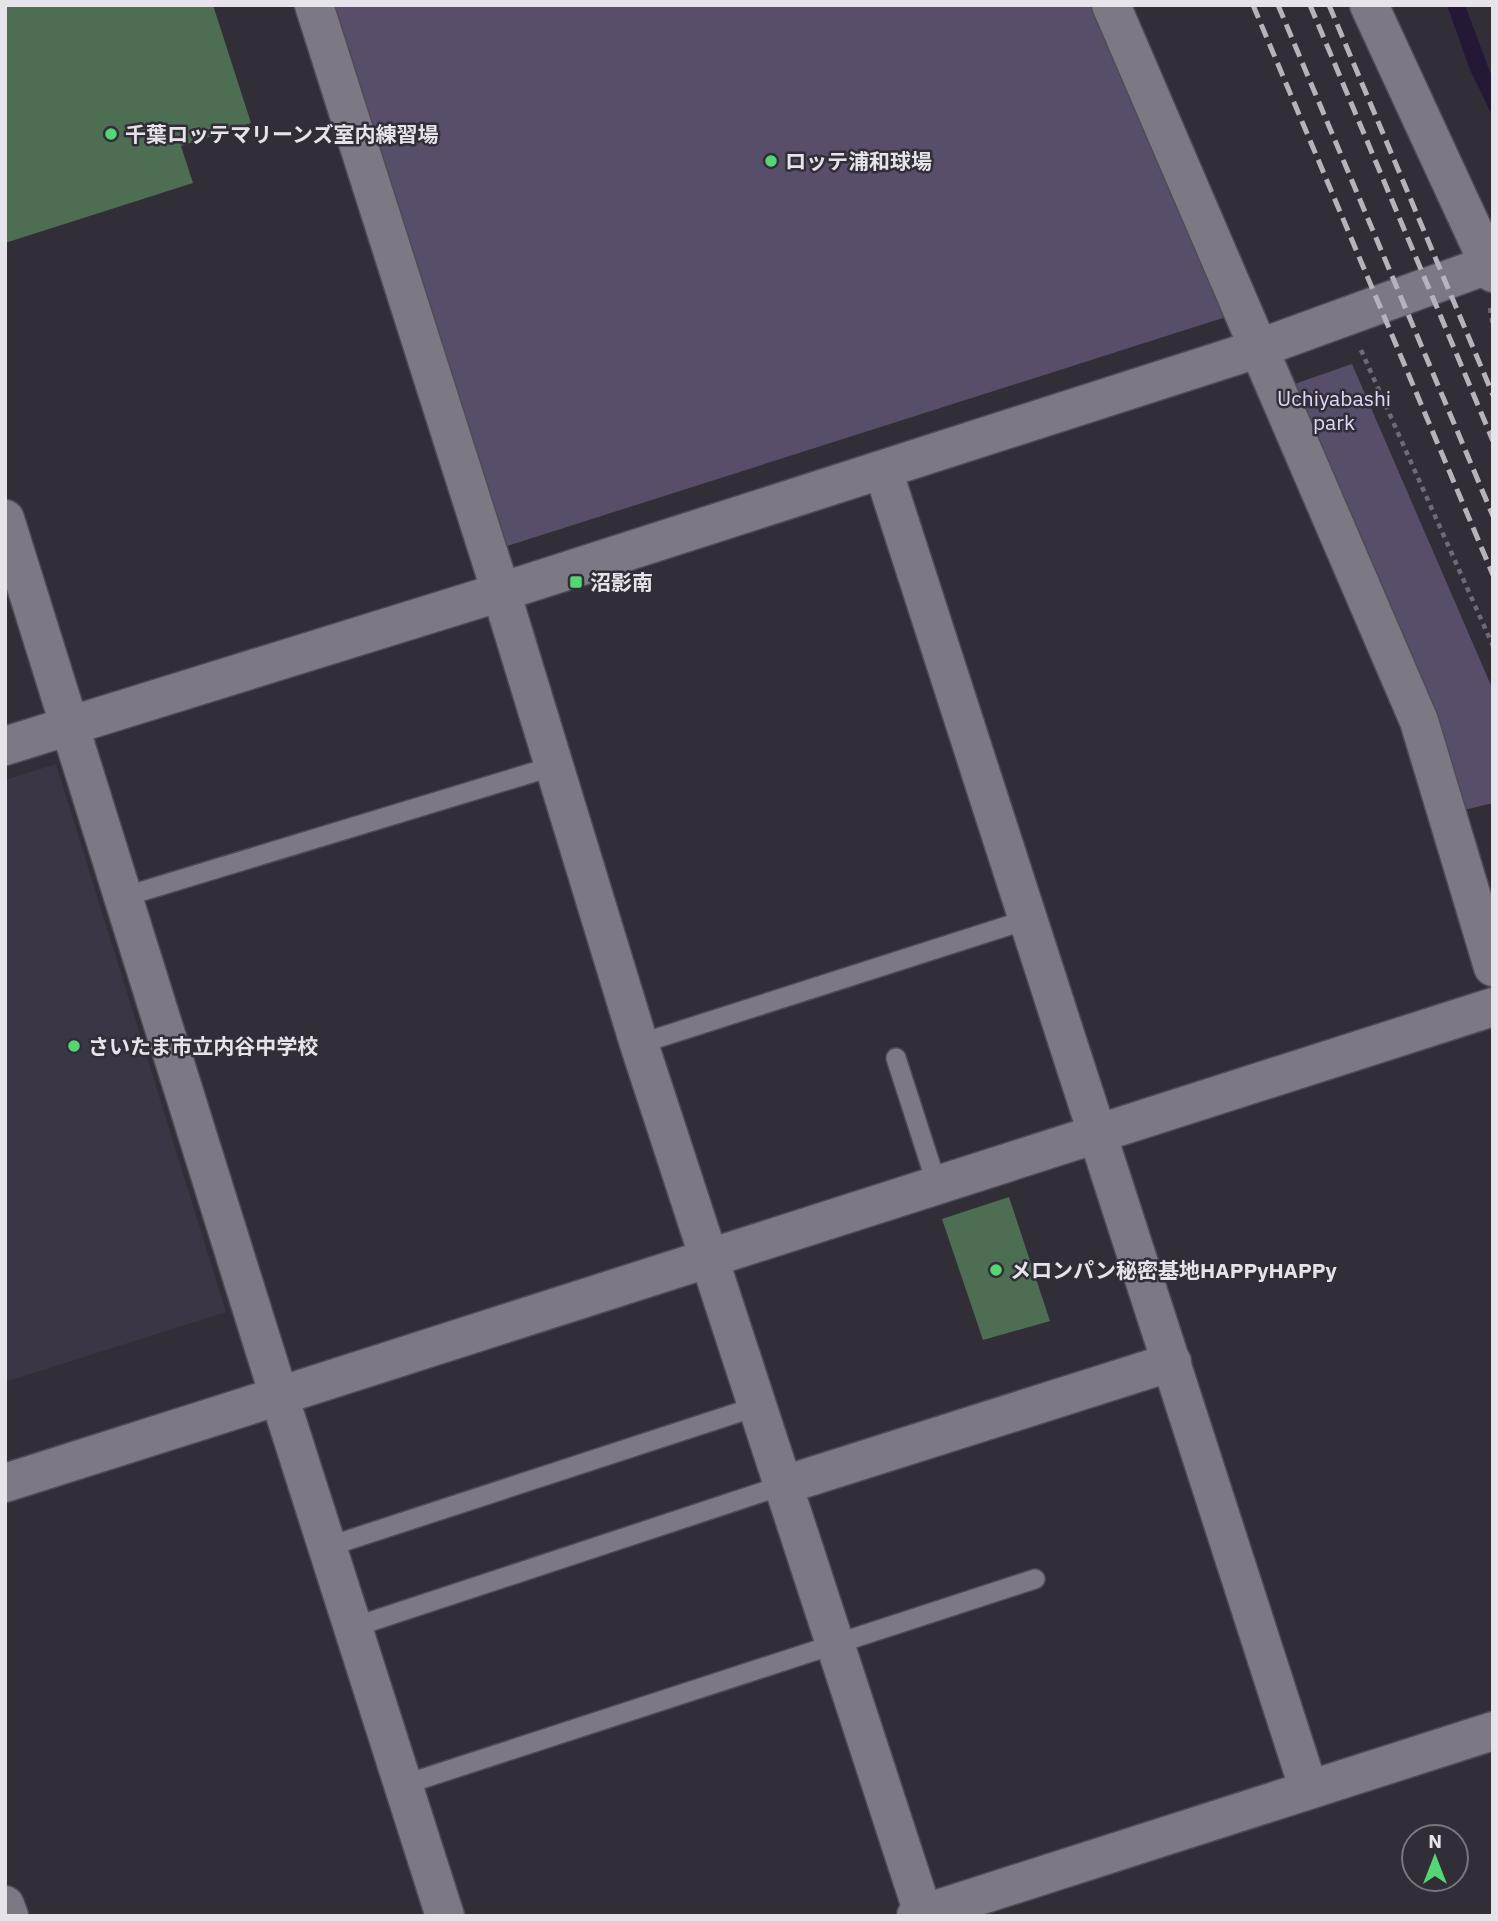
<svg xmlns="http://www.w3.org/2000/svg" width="1498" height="1921" viewBox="0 0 1498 1921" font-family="'IBM Plex Sans','Noto Sans JP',sans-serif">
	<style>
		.built { fill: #3b3645 }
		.green { fill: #594e6a }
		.water { fill: #251836 }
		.building { fill: #4e6e53 }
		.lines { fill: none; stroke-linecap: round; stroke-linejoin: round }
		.service-casing { stroke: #4e4b54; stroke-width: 22 }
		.minor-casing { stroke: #4e4b54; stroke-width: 41 }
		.tertiary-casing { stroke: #4e4b54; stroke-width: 41 }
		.path { stroke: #6e6b74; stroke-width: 4.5; stroke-dasharray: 5 5; stroke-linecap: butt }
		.service { stroke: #7d7884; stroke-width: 19 }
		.minor { stroke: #7d7884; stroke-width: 38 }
		.tertiary { stroke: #7d7884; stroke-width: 38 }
		.rail { stroke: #b6b3bb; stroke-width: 5; stroke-dasharray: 14 7; stroke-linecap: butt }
		.poi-dot { fill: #53d673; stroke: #312e38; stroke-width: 2.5 }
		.labels { text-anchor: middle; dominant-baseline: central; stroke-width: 5; stroke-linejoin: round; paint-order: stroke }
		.poi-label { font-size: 21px; font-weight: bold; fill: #e6e3ea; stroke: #312e38; text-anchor: start }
		.park-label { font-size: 21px; fill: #e3d4f9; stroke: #312e38 }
	</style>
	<rect width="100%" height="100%" fill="#312e38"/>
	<path class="built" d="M56,764L226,1312L5,1382V780Z"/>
	<path class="green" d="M331,5H1098L1229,316L501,548Z
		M1352,364L1493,690V803L1460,811L1286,387Z"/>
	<path class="water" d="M1447,5H1465L1493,80V117L1470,70Z"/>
	<path class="building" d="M5,5H213L251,123L181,146L193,183L5,243Z
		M1009,1197L1050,1321L983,1340L942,1219Z"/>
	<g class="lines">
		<g class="service-casing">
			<path id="service" d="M123,897L554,766
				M639,1044L1029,919
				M896,1058L937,1185
				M327,1547L755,1407
				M354,1627L781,1486
				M403,1785L1035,1579"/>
		</g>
		<g class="minor-casing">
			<path id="minor" d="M314,5L501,592L639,1044L923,1913
				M1111,5L1419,721L1493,967
				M883,470L1309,1790
				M5,746L69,726
				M781,1486L1172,1362
				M5,1905L9,1916
				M445,1916L279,1396L1493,1007
				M916,1916L1493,1731"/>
		</g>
		<g class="tertiary-casing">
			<path id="tertiary" d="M1369,5L1493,273
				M5,519L279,1396L5,1483
				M69,726L501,592L1257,349L1493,263"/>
		</g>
		<path class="path" d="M1490,308L1493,327
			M1361,350L1493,646"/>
		<use href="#service" class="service"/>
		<use href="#minor" class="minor"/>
		<use href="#tertiary" class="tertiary"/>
		<path class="rail" d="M1253,5L1493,575
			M1278,5L1493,516
			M1310,5L1493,441
			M1329,5L1493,395"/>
	</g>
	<g class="poi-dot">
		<circle cx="111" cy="134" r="7"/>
		<circle cx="771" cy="161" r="7"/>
		<rect x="569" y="575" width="14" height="14" rx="3.5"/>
		<circle cx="74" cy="1046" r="7"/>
		<circle cx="996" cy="1270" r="7"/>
	</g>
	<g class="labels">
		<g class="poi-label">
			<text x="125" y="134">千葉ロッテマリーンズ室内練習場</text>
			<text x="785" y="161">ロッテ浦和球場</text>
			<text x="590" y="582">沼影南</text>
			<text x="88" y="1046">さいたま市立内谷中学校</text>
			<text x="1010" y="1270">メロンパン秘密基地HAPPyHAPPy</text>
		</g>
		<g class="park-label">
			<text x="1334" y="398">Uchiyabashi<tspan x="1334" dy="24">park</tspan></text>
		</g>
	</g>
	<rect width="1498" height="1921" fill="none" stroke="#e6e3ea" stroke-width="14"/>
	<g transform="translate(1435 1858)"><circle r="33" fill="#312e38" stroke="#79767f" stroke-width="2"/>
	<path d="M0-5L12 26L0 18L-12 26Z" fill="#53d673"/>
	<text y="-10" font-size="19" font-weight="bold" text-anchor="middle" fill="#e6e3ea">N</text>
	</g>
</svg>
